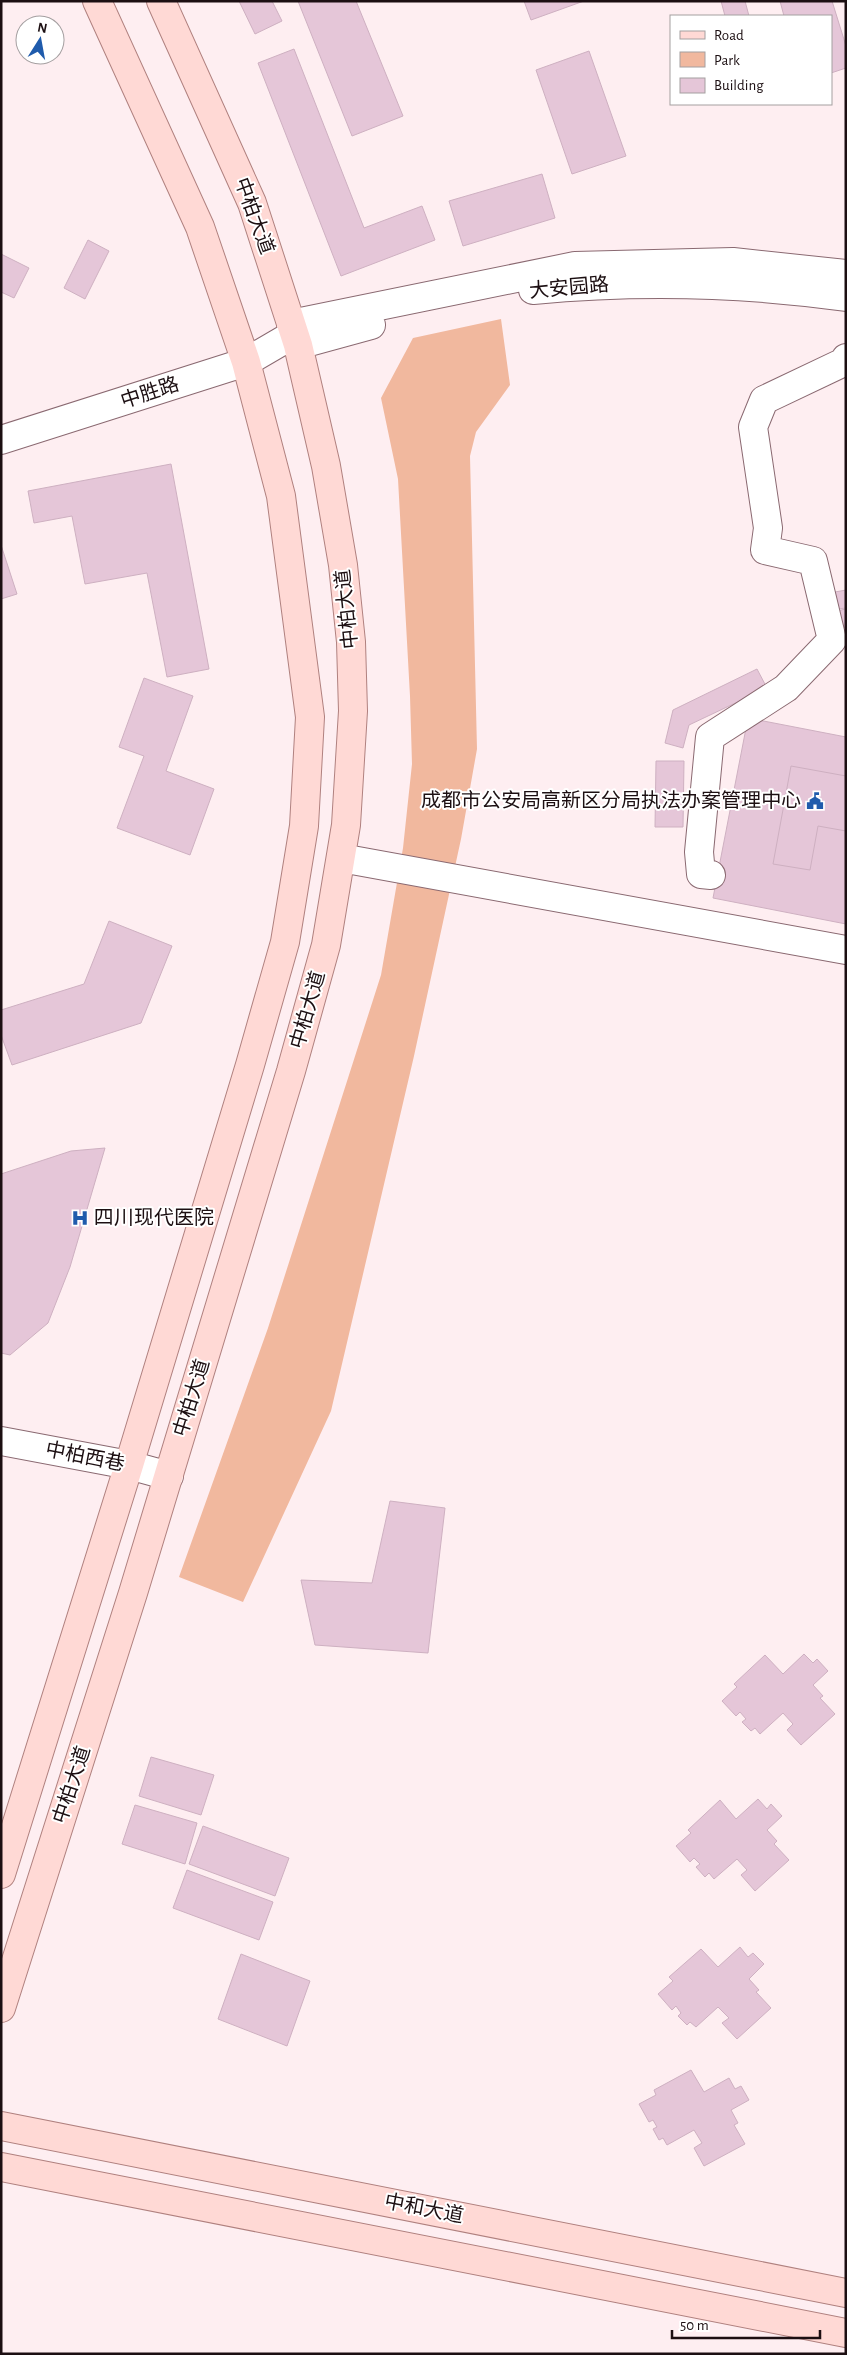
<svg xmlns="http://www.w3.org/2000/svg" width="847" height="2355" viewBox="0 0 847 2355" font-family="'Alegreya Sans','Noto Sans SC',sans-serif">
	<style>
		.green { fill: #f1b89e }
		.building { fill: #e5c6d8; stroke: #ceb0c1 }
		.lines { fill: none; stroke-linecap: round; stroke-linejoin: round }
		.minor-casing { stroke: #8a6971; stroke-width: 30 }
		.major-casing { stroke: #b0817f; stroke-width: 30 }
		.minor { stroke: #fff; stroke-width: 28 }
		.major { stroke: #ffd9d5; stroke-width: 28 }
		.labels { text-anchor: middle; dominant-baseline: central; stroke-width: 4; stroke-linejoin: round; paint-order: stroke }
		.street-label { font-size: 20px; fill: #1c0f12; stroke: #fff }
		.poi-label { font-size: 20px; fill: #1c0f12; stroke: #fff; text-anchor: end }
	</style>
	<rect width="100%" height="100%" fill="#feeef1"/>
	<path class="green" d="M501,319L510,385L476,432L470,456L477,749L461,839L414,1056L331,1411L243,1602L179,1577L268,1328L381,975L403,848L412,764L410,696L398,479L381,398L413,338Z"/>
	<path class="building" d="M239,1H272L282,21L255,34Z
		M298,1H356L403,116L352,136Z
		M524,1H584L531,20Z
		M721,1H745L749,16H725Z
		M780,1H832L846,46V68L831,73V16H784Z
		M294,49L364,228L422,206L435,240L341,276L258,63Z
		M589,51L626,156L572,174L536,70Z
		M542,174L555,218L463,246L449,201Z
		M88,240L109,251L85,299L64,288Z
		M1,254L29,268L14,298L1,292Z
		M171,464L209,669L167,677L147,573L85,584L72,516L34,523L28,491Z
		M1,545L17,594L1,599Z
		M846,590V608L838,609L835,592Z
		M846,609V627L840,628L836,611Z
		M757,669L767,688L689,725L683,748L665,743L673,710Z
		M144,678L193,696L166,771L214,789L190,855L117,828L144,756L119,747Z
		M748,718L846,737V924L713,898Z
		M656,761H684L683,827H655Z
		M791,766L846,776V831L818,826L810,870L773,864Z
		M109,921L172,946L141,1023L12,1065L1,1035V1010L84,984Z
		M105,1148L70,1267L48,1323L10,1355L1,1353V1174L71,1151Z
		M390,1501L445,1508L428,1653L315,1645L301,1580L372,1583Z
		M804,1654L813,1663L817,1659L828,1671L813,1685L823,1696L820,1698L835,1714L801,1745L787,1730L793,1724L783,1713L760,1734L755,1728L751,1731L742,1722L746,1719L740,1712L736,1716L722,1701L737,1687L734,1684L765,1655L783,1674Z
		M151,1757L214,1775L201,1815L139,1796Z
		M758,1799L767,1809L771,1804L782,1816L767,1830L777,1841L774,1844L789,1860L755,1891L741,1875L747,1870L737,1859L714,1879L709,1873L705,1877L696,1867L700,1864L694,1858L690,1862L676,1846L691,1833L688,1830L720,1800L736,1819Z
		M135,1805L197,1823L185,1864L122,1844Z
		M203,1826L289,1858L275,1896L189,1864Z
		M187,1870L273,1902L259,1940L173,1908Z
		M740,1947L748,1957L753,1953L764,1964L749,1979L759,1990L756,1992L771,2008L737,2039L722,2023L729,2018L718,2007L696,2027L690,2022L687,2025L678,2016L681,2013L676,2006L672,2010L658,1994L673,1981L669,1977L701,1949L718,1967Z
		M241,1954L310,1981L287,2046L218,2019Z
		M691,2070L704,2092L729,2078L735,2089L741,2086L749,2100L731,2110L738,2123L734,2125L745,2144L704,2166L694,2148L702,2143L694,2130L667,2145L663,2138L659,2140L653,2129L657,2127L653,2120L649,2122L639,2104L656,2095L654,2090Z"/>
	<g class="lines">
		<g class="minor-casing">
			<path id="minor" d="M533,290C639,280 740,282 846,297
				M291,324L575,266L733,262L846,274
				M298,345L371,325
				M1,440L246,362L294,334
				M341,858L846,950
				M711,875L701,874L699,852L710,737L786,688L832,640L813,561L765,550L768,528L753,427L764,400L844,362L846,358
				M1,1441L129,1465L169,1476"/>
		</g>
		<g class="major-casing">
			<path id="major" d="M1,1874L129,1465L250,1065L285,942L304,826L310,717L281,496L246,362L200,227L97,1
				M1,2008L133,1593L291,1071L326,945L346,825L353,711L351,642L343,565L326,466L298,345L252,203L161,1
				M1,2126L846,2293
				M1,2167L846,2333"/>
		</g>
		<use href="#minor" class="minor"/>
		<use href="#major" class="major"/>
	</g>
	<defs>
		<g id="civic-bare" transform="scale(1.35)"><path d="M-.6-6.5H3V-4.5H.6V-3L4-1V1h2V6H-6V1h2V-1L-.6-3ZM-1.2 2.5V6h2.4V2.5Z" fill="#1f5bac" stroke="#fff" stroke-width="2.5" paint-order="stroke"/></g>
		<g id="hospital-bare" transform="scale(1.35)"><path d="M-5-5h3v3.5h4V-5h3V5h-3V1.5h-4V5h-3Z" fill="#1f5bac" stroke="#fff" stroke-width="2.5" paint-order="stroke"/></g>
	</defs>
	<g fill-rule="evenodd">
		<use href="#civic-bare" x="815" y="801"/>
		<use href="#hospital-bare" x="80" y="1218"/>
	</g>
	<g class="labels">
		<g class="street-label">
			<text transform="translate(254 216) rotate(70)">中柏大道</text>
			<text transform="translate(569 288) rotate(-5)">大安园路</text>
			<text transform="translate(150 393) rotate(-18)">中胜路</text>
			<text transform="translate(347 609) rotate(-96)">中柏大道</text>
			<text transform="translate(308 1010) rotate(-74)">中柏大道</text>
			<text transform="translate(192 1398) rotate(-73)">中柏大道</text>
			<text transform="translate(85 1457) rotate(11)">中柏西巷</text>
			<text transform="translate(72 1785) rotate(-72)">中柏大道</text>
			<text transform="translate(424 2209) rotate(11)">中和大道</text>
		</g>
		<g class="poi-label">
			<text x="801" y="801">成都市公安局高新区分局执法办案管理中心</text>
			<text x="94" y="1218" text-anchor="start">四川现代医院</text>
		</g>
	</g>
	<rect width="847" height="2355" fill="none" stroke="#1c0f12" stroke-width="5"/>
	<rect x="670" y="15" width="162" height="90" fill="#ffffff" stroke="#a49fa0"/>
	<rect x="680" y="31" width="25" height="8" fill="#ffd9d5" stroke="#a49fa0"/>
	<text x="714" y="40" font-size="15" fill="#1c0f12">Road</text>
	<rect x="680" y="52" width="25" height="15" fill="#f1b89e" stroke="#a49fa0"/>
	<text x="714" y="65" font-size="15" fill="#1c0f12">Park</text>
	<rect x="680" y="78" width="25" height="15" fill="#e5c6d8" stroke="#a49fa0"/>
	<text x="714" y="90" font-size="15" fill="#1c0f12">Building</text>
	<g transform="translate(40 40) rotate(11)"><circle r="24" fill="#ffffff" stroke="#a49fa0"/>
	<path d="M0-4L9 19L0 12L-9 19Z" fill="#1f5bac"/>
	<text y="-8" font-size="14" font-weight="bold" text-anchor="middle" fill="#1c0f12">N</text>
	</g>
	<path d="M672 2330v8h148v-8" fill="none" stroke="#1c0f12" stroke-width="2.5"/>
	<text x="680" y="2330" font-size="15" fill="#1c0f12" stroke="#ffffff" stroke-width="4" paint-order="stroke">50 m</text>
</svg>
